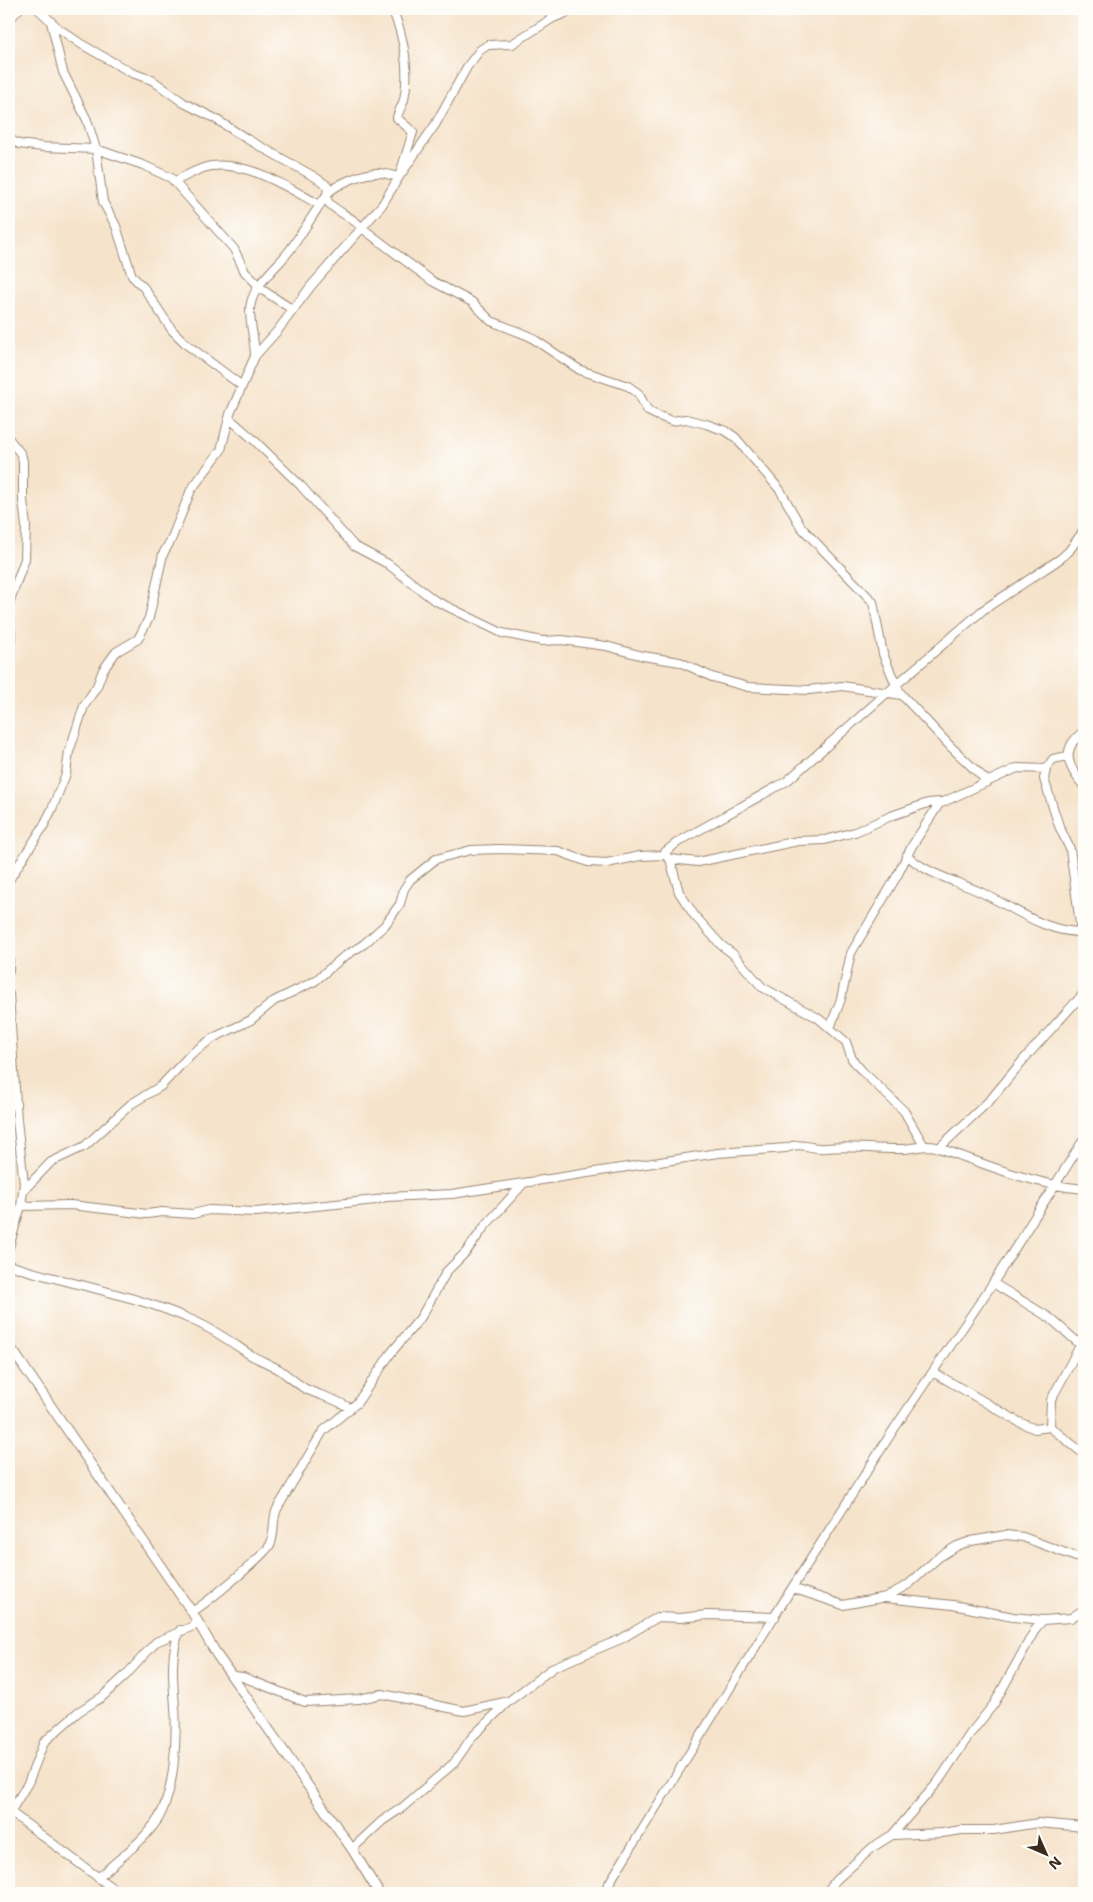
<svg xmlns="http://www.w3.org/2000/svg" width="1093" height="1902" viewBox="0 0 1093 1902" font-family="'Shantell Sans',sans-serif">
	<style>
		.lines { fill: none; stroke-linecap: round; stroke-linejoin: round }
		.minor-casing { stroke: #988674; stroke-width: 10 }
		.tertiary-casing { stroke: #988674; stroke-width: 11 }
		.minor { stroke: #fff; stroke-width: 8 }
		.tertiary { stroke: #fff; stroke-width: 9 }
	</style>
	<rect width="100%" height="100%" fill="#fdfcf7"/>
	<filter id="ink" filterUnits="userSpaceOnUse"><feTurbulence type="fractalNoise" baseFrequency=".02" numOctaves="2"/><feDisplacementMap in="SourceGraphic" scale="10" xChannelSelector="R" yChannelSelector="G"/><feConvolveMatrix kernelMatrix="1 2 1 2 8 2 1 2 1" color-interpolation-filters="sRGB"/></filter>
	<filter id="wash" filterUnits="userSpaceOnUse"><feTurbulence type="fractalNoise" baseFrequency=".0096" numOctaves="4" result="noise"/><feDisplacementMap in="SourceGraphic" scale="20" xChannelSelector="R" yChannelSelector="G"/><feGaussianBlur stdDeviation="1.12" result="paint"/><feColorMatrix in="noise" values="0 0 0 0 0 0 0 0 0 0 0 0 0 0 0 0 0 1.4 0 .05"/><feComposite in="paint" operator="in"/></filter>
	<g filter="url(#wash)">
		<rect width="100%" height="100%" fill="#f6e3cb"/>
	</g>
	<g filter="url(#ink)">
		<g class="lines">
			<g class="minor-casing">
				<path id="minor" d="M38,9L58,28L81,44L132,73L152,80L184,103L214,118L247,139L315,177L328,186C328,191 326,195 327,199C328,208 355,218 362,228L432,281L472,302L491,321L529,336L580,370L628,386L638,393L648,411L656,415L672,421L686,419L706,424L726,431L735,437L780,490L801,527L873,602L883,654L896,685L787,781L678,842L665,852V855
					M9,20L19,9
					M51,22L63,72L87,120L96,149L103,202L116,226L132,276L144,288L172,330L186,344L242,386
					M9,139L19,144L43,147L96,149L143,165L171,178L234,249L245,272L264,291L293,310
					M175,181C187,176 198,168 211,166C249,161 288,188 320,205
					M255,356C255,341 250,326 250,310C251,284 279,267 292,247C305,229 315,211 328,193C337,184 363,173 376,173C383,172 392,176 399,177L435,125L467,67L480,50L488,45L512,44L553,18L576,9
					M230,419L254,440L301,486L354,546L388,564L434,600L502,633L542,641L562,640L606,646L643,656L680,662L712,677L748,687L809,690L842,686L902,695
					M9,439L21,454L23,461V500L26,526L25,559L9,603
					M9,616L11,636L9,654
					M1084,731C1060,749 1067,766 1084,786
					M1068,756L1053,759L1046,769L1044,779L1059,826L1070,849L1084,954
					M988,782L950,746L902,695L896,685L983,610L1060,559L1069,551L1084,530
					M665,855L670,859L679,892L694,915L721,945L733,954L762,987L818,1018L846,1042L852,1059L862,1071L904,1111L924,1146
					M907,855C926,874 954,880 978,891C1012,906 1044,933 1084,932
					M670,859L698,862L798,841L825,840L855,832L891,816L928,803L941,802
					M9,880L43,827L52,809L66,774L69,752L84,706L97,686L103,670L116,652L138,639L149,618L163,554L171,540L191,490L221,450L230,414L255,356L278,330L311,286L382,205L399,177L413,132L397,118C398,112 402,106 404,100C410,71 404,36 392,9
					M9,927V971
					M9,994L17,1120L24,1184L21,1206L9,1247
					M830,1028L841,999L851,953L897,876L912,846L939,804L1017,768L1046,769
					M939,1148L991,1099L1024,1059L1084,993
					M24,1190L51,1162L85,1146L131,1104L161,1086L191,1054L213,1038L251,1020L274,1001L315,981L342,958L364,944L385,925L400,904L404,889L410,880L436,859L471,850L500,849L558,851L588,862L607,863L640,856L665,855
					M21,1206L71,1205L147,1214L162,1212L193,1214L209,1210L256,1212L376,1200L386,1197L452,1194L718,1153L786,1148C803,1141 810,1150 826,1148C851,1145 876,1150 902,1149C914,1149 927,1143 939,1148C985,1164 1034,1185 1084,1189
					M9,1265C70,1285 135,1294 194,1321C215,1330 231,1342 249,1354C259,1360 270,1364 280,1370C288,1376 296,1383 304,1388C319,1396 336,1398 349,1408
					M993,1283L1050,1318L1083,1347
					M1084,1338L1051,1400L1050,1427L1084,1454
					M933,1372L1019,1422L1035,1429L1050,1427
					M792,1588L843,1605L886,1597L909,1584L939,1557L957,1546L971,1541L1006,1535L1023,1537L1084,1560
					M885,1598L953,1605L1013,1617L1043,1620
					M192,1612C205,1604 267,1554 271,1543C275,1531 272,1520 277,1509L323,1431L357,1403L391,1353L421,1317L447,1271L466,1252L485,1226L523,1184
					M233,1676L243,1677L305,1702L359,1699L382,1694L464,1711L509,1701
					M9,1811L119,1893
					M9,1814L28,1783L44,1742L78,1712L102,1697L126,1675L156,1642L198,1624
					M892,1835L942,1833L962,1830H994L1038,1823L1084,1827
					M352,1849L382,1821L403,1807L454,1763L472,1737L509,1701L554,1667L621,1639L658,1617L680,1618L707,1615L775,1617
					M98,1878C117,1860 144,1841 158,1819C175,1791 177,1738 175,1706C173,1681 170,1653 180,1630
					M603,1893L792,1588L894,1429L993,1283L1084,1139
					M826,1893L836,1880L873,1847L892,1835L938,1782L970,1734L994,1704L1036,1628L1043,1620L1071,1618L1084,1609"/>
			</g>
			<g class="tertiary-casing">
				<path id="tertiary" d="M9,1345L192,1612L217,1655L352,1849L379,1893"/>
			</g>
			<use href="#minor" class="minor"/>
			<use href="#tertiary" class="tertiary"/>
		</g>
	</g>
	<rect width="1093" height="1902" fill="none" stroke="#fdfcf7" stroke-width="30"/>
	<g transform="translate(1046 1854) rotate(135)" stroke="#fdfcf7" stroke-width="4" paint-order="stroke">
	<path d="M0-4L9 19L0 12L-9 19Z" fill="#3b2a1e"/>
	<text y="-8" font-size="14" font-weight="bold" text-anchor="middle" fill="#3b2a1e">N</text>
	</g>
</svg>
